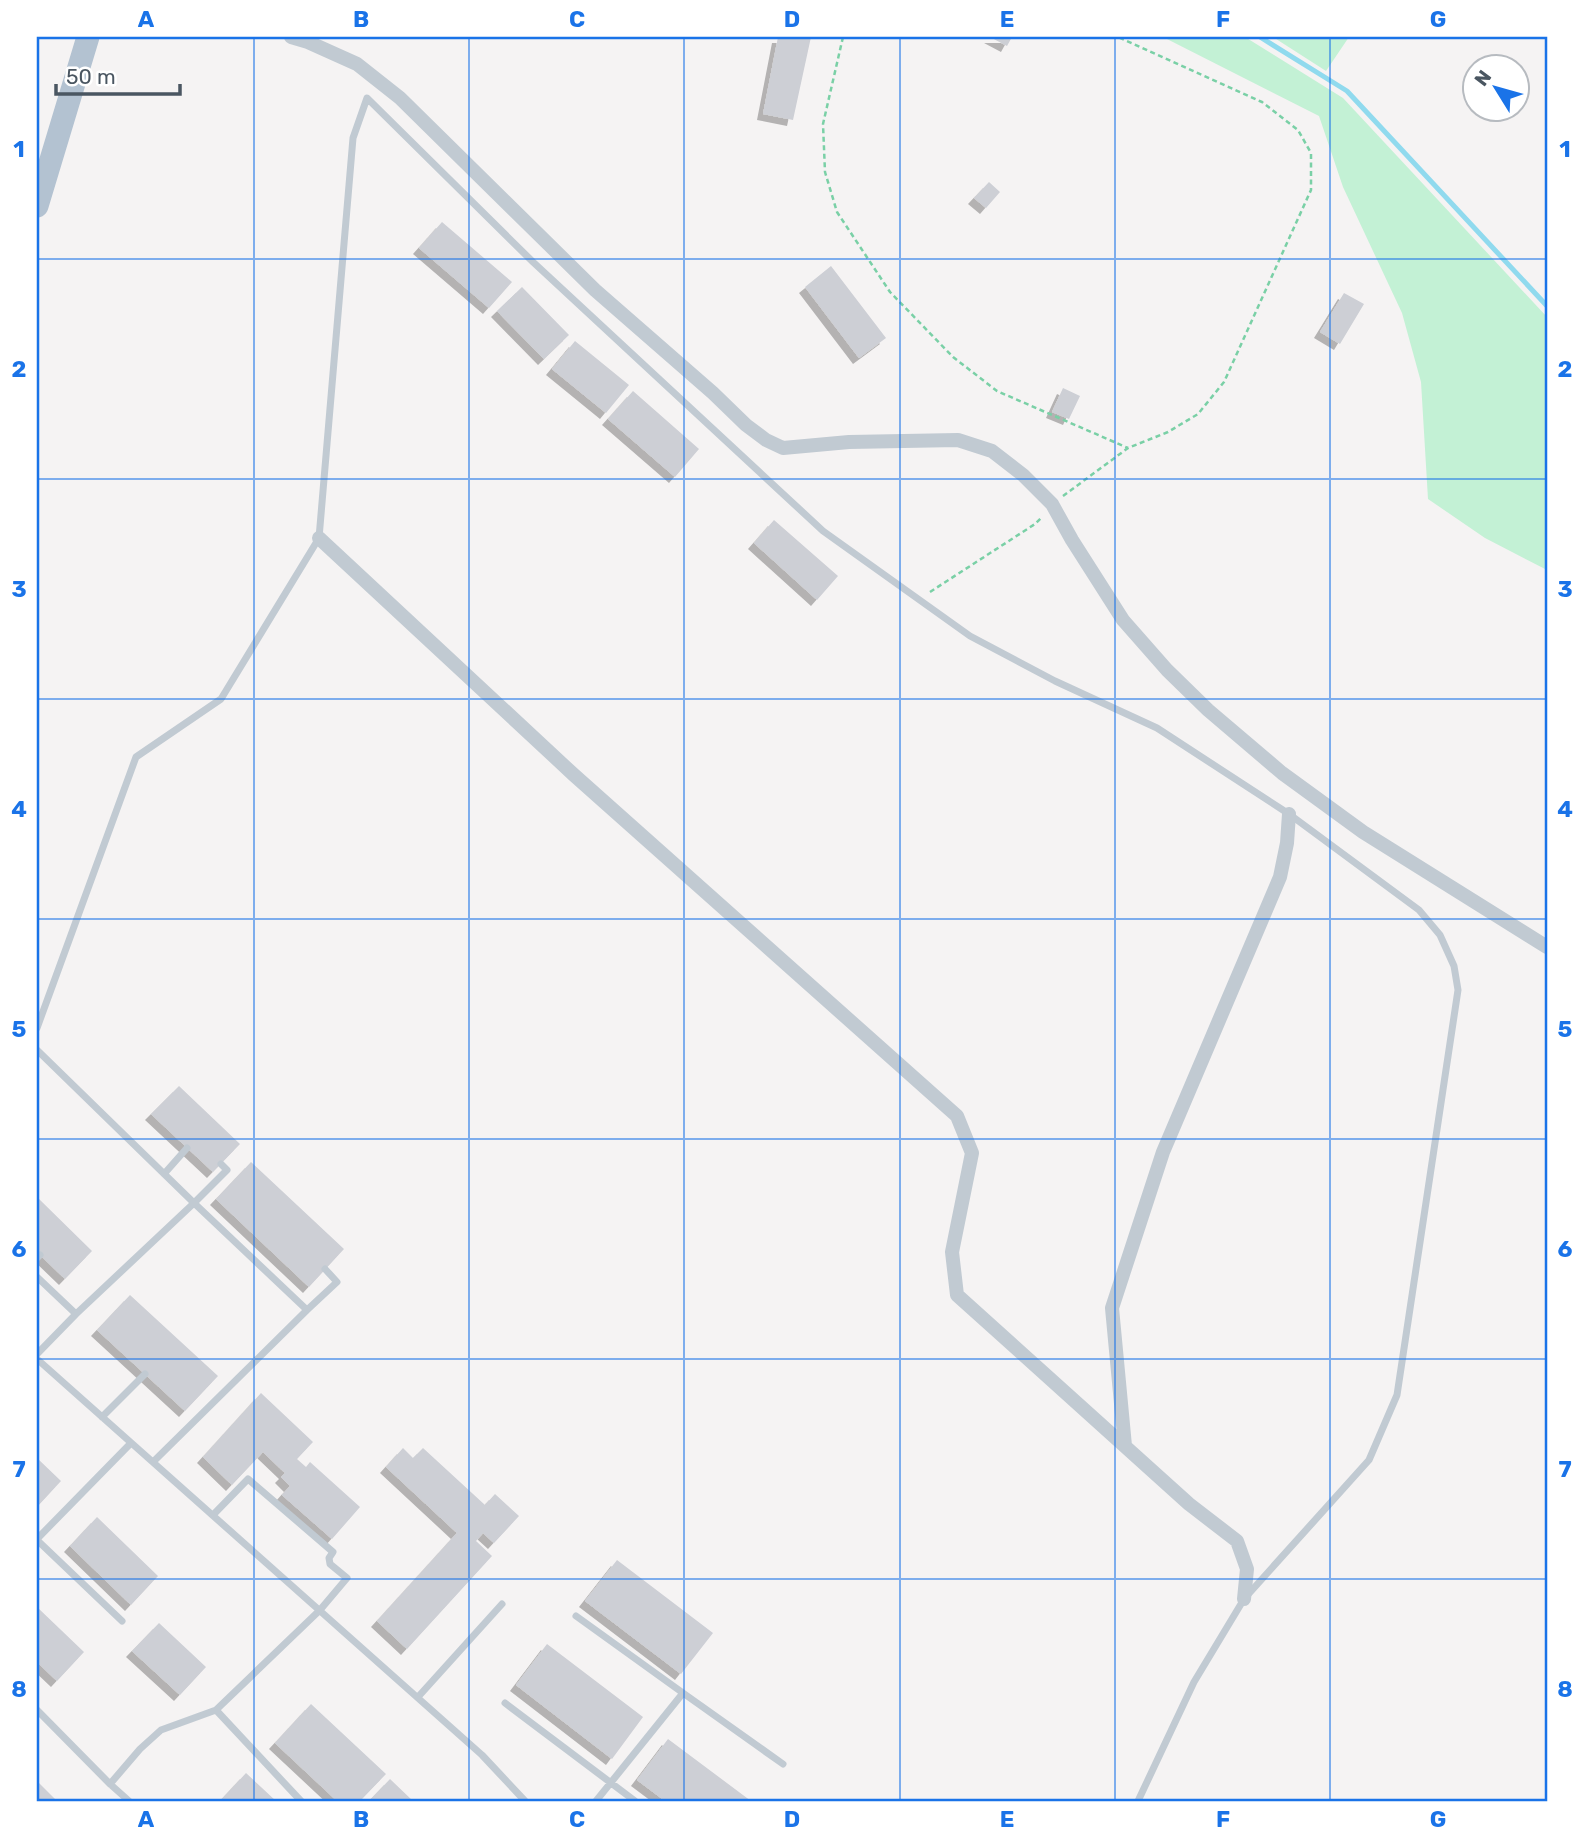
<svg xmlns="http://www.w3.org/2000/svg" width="1584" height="1838" viewBox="0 0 1584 1838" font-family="Rubik,sans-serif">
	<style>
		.green { fill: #c3f1d5 }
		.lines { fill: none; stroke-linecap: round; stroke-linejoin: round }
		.stream { stroke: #90daee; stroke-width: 5 }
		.building { fill: #cdcfd5; filter: url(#shadow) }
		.path { stroke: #7ad0a6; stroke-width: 2.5; stroke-dasharray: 5 3.5; stroke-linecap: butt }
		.service { stroke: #c1cad2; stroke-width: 7 }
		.minor { stroke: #c1cad2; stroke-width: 14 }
		.primary { stroke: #b3c2d1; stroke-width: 23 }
		.grid { fill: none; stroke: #1a73e8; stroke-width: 2; stroke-opacity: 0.55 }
		.neatline { fill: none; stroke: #1a73e8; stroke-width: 2.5 }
		.grid-label { font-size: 23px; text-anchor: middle; font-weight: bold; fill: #1a73e8 }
	</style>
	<defs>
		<filter id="shadow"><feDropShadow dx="-6" dy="6" stdDeviation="0" flood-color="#0004"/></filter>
	</defs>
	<rect width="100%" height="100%" fill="#f5f3f3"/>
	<path class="green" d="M1163,37H1245L1343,98L1547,317V570L1485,538L1428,499L1421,382L1402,313L1343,187L1319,116Z
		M1273,37H1349L1326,71Z"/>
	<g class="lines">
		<path class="stream" d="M1260,37L1347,91L1547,306"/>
	</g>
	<path class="building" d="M778,37H811L793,120L763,114Z
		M990,37H1012L1007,46Z
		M989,182L1000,192L986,208L974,198Z
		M442,222L512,282L489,308L419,248Z
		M831,266L886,338L859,358L805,287Z
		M522,287L569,335L544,359L497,311Z
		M1344,293L1364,304L1340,344L1320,332Z
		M575,341L629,385L606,413L552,369Z
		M1063,388L1080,396L1069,419L1052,412Z
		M633,391L699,449L675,477L608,419Z
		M774,520L838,576L817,600L754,543Z
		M179,1086L240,1144L213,1172L151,1114Z
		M251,1162L344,1249L309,1287L216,1199Z
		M37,1197L92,1251L65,1279L37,1252Z
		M130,1295L218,1376L185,1411L97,1330Z
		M261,1393L313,1442L297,1459L306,1467L310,1462L360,1507L332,1539L282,1495L290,1486L281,1477L285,1473L263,1452L232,1485L203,1457Z
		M403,1448L413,1458L423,1448L485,1505L495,1494L519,1516L494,1543L483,1533L476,1541L492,1556L407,1649L377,1621L457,1533L386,1467Z
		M37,1458L61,1481L37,1507Z
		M97,1517L158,1576L131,1605L70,1546Z
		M617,1560L713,1633L681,1674L585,1601Z
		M37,1607L84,1652L57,1681L37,1662Z
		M159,1623L206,1667L180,1695L132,1651Z
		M547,1644L643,1717L612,1759L516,1685Z
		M311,1704L386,1774L360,1801H337L275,1743Z
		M668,1739L751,1801H665L637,1780Z
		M246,1773L276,1801H220Z
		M390,1779L413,1801H369Z
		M37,1781L57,1801H37Z"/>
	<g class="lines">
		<path class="path" d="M843,37L823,124L825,172L837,212L890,292L953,357L997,391L1128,448
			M1063,496L1128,448L1168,432L1198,414L1224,382L1311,190V153L1298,130L1262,102L1118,37
			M930,592L1035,524L1041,518"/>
		<path class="service" d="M37,1028L136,757L221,699L319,538L353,138L367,98L533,262L823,531L970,636L1055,681L1157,728L1289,814L1419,910L1440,935L1454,966L1458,990L1397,1395L1369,1460L1244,1599L1194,1682L1138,1801
			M37,1050L194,1203L76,1314L37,1277
			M164,1174L187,1148
			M37,1258L40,1255
			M307,1310L337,1282L325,1269
			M37,1354L76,1314
			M37,1359L482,1755L525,1801
			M102,1417L145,1374
			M153,1462L307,1310L194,1203L227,1170L221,1164
			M213,1515L248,1479L333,1552L329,1558L330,1564L347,1578L320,1610L216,1710L301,1801
			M37,1539L131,1443
			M37,1540L122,1621
			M576,1616L683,1693L596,1801
			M683,1693L783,1764
			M418,1697L502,1604
			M505,1703L635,1801
			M37,1710L110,1784
			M129,1801L110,1784L140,1749L161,1730L216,1710"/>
		<path class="minor" d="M291,37L308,42L357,64L400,98L595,290L713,393L746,425L766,440L783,448L849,442L958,440L992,451L1023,475L1052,504L1072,540L1123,620L1167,670L1208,710L1282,773L1363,832L1547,947
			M319,538L574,775L957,1116L972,1153L952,1252L957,1295L1189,1504L1237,1541L1247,1569L1244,1599
			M1125,1446L1112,1308L1163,1152L1280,877L1287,843L1289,814"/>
		<path class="primary" d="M37,206L88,37"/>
	</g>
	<path class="grid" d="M254,37V1801M469,37V1801M684,37V1801M900,37V1801M1115,37V1801M1330,37V1801M37,259H1547M37,479H1547M37,699H1547M37,919H1547M37,1139H1547M37,1359H1547M37,1579H1547"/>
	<rect width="1584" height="1838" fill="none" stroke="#ffffff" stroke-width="77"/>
	<g transform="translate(1496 88) rotate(307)"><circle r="33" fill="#ffffff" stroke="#b7bbc0" stroke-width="2"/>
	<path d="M0-5L12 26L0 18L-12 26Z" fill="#1a73e8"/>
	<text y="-10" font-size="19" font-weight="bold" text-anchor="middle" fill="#4a5661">N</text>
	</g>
	<path d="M56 84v10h124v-10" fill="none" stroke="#4a5661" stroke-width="3.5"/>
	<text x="66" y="84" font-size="21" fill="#4a5661" stroke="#ffffff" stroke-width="5" paint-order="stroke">50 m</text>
	<rect x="38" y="38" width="1508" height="1762" class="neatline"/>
	<g class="grid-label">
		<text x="146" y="27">A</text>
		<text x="361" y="27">B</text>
		<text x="577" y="27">C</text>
		<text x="792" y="27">D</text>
		<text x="1007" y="27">E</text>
		<text x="1223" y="27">F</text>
		<text x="1438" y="27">G</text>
		<text x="19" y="157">1</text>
		<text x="1565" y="157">1</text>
		<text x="19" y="377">2</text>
		<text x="1565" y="377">2</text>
		<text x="19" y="597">3</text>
		<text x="1565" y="597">3</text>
		<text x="19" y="817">4</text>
		<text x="1565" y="817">4</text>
		<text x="19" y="1037">5</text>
		<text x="1565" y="1037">5</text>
		<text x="19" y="1257">6</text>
		<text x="1565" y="1257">6</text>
		<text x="19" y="1477">7</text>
		<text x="1565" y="1477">7</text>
		<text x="19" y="1697">8</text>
		<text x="1565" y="1697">8</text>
		<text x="146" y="1827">A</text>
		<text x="361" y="1827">B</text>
		<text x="577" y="1827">C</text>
		<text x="792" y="1827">D</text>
		<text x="1007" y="1827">E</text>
		<text x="1223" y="1827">F</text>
		<text x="1438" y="1827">G</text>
	</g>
</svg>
